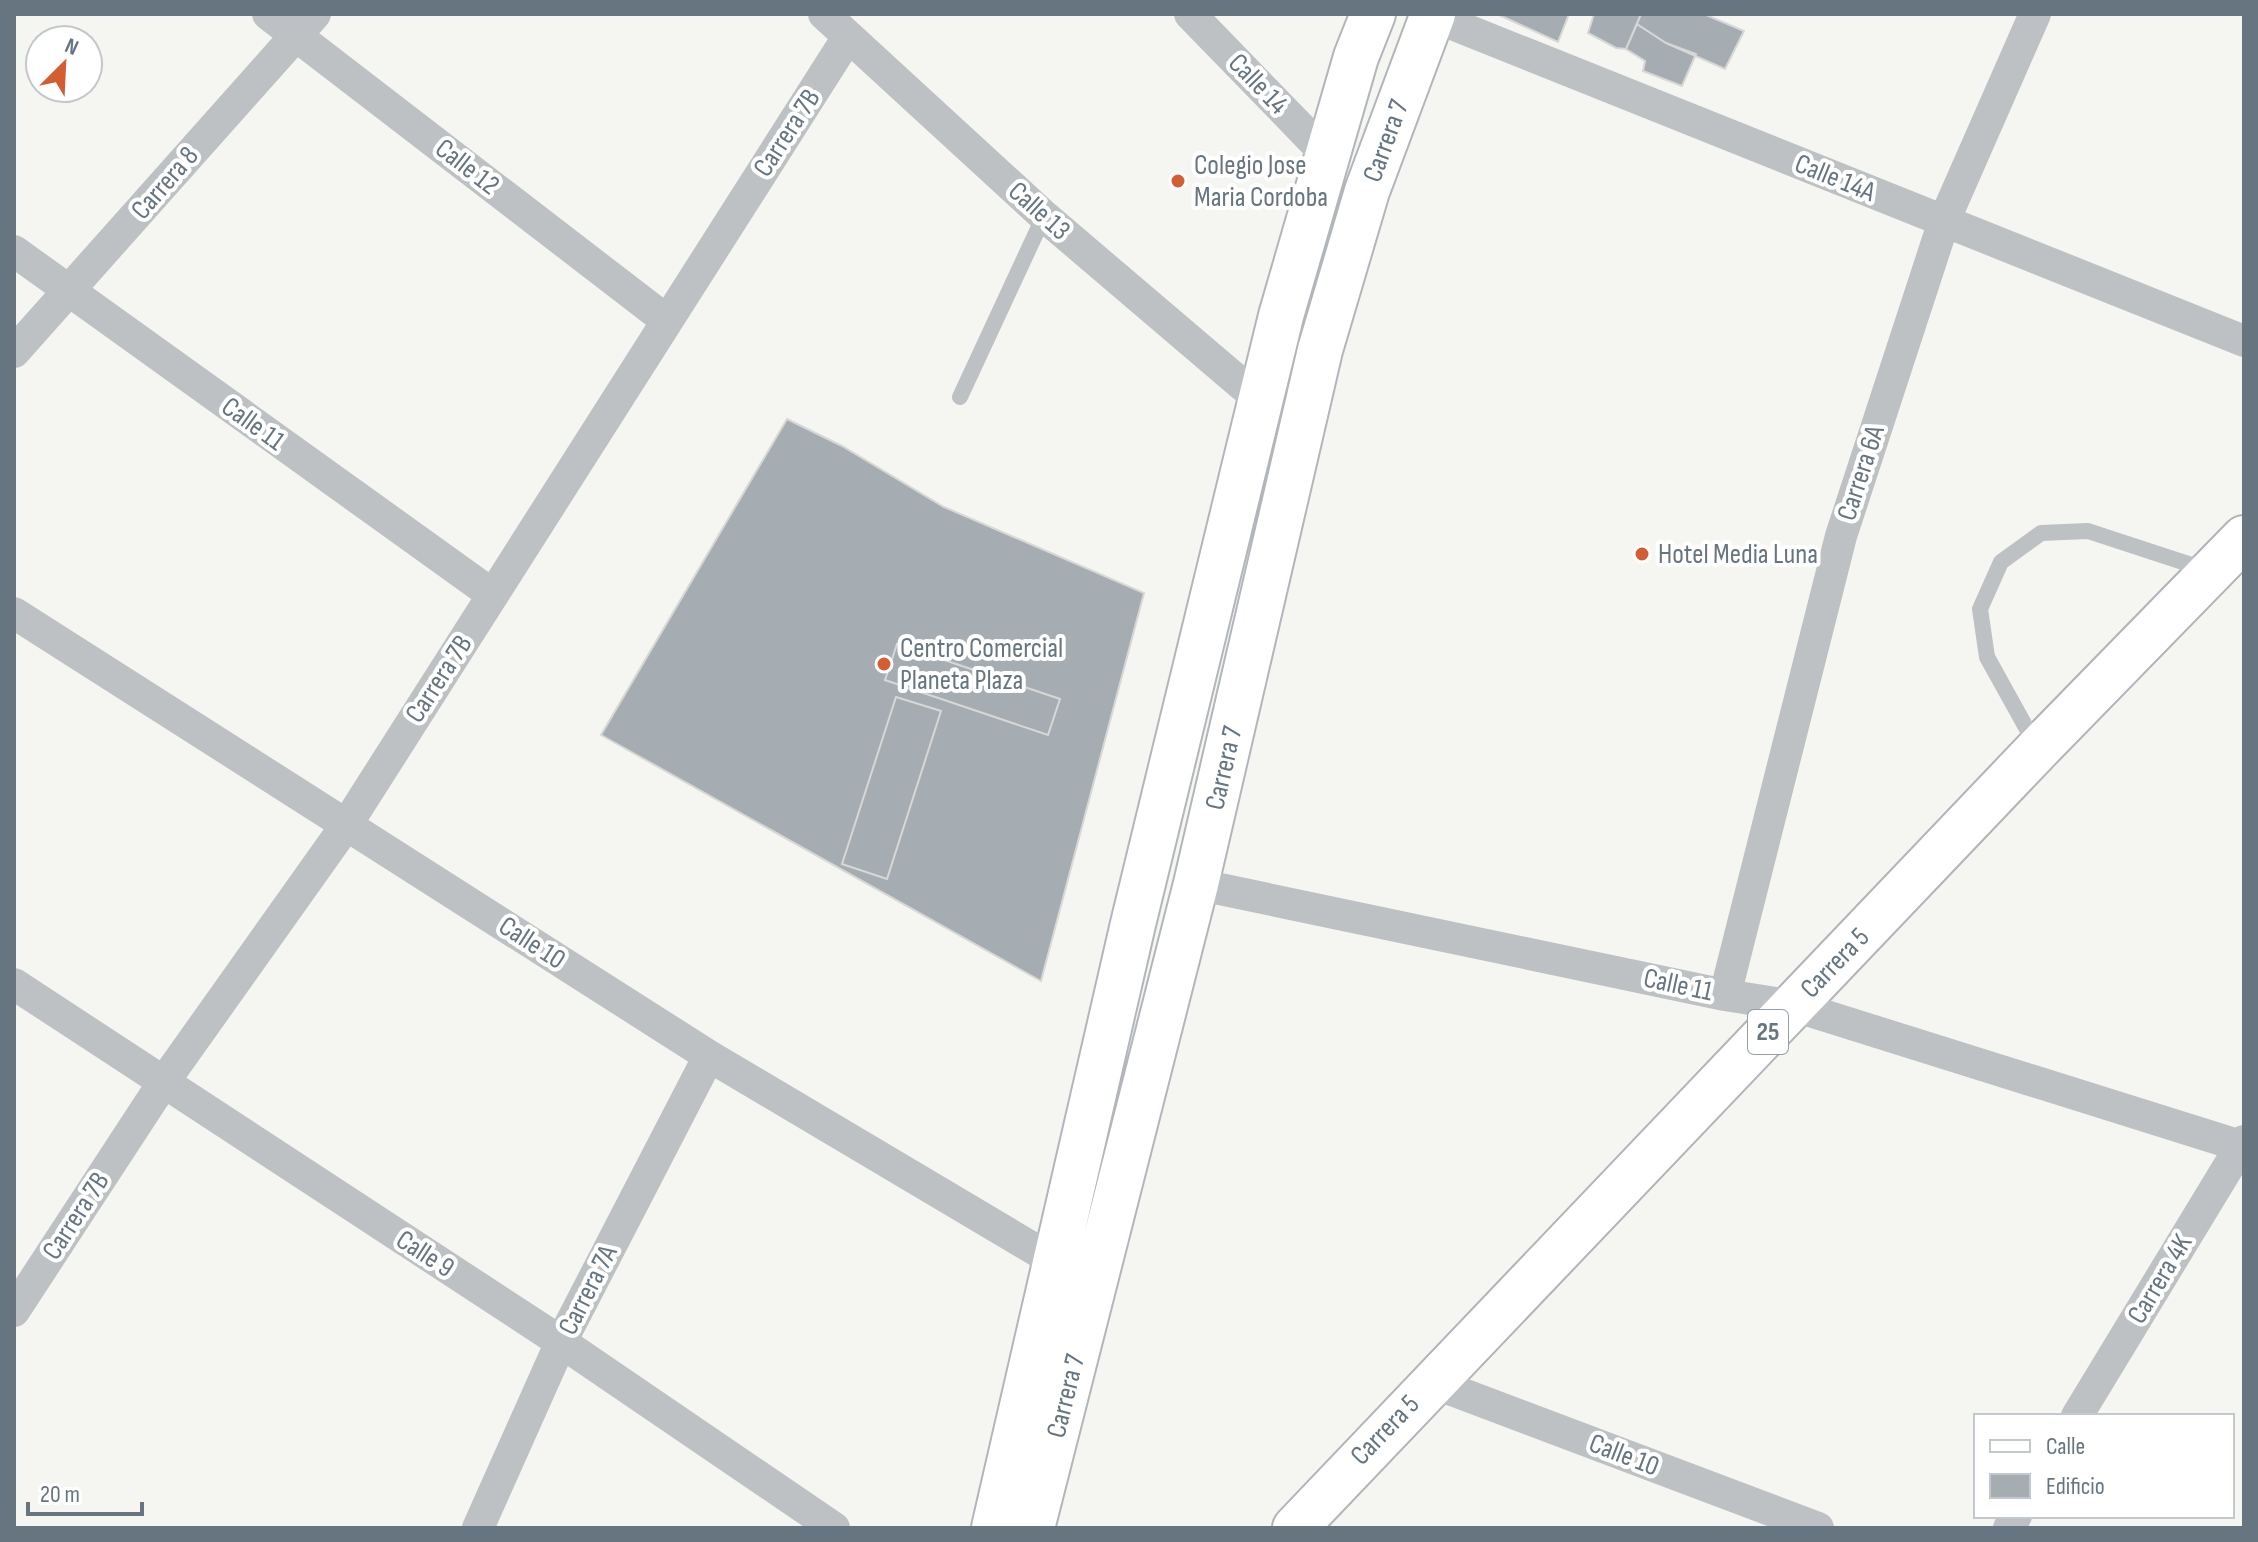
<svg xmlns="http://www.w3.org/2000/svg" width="2258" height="1542" viewBox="0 0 2258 1542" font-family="'Sofia Sans Condensed',sans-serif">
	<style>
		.building { fill: #a6adb2; stroke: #d7d7d5; stroke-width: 2 }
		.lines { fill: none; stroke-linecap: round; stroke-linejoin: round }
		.secondary-casing { stroke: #b2b6ba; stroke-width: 48 }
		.trunk-casing { stroke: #b0b4b7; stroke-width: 48 }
		.service { stroke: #bdc1c4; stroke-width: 16 }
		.minor { stroke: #bdc1c4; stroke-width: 32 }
		.secondary { stroke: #fff; stroke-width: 44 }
		.trunk { stroke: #fff; stroke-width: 44 }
		.poi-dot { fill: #d45e34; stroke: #fff; stroke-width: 3 }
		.labels { text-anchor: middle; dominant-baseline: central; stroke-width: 8; stroke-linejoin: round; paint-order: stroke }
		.shield { fill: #fff; stroke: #959ea7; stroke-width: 2 }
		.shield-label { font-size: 26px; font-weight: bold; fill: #677581 }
		.street-label { font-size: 28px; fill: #677581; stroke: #fff }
		.poi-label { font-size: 28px; fill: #677581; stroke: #fff; text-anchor: start }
	</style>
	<rect width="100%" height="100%" fill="#f5f6f2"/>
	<path class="building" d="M1497,14H1569L1558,42Z
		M1594,14H1641L1626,49L1616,48L1588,33Z
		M1641,14H1704L1744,31L1725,69L1666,43L1637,24Z
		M1637,24L1666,43L1696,54L1682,86L1643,71L1645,61L1626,49Z
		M787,419L842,446L944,507L1144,593L1041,981L601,735Z
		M897,644L1060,699L1048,735L885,680Z
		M896,697L941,711L887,879L842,864Z"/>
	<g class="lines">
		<g class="secondary-casing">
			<path id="secondary" d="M994,1528L1133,924L1281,316L1356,57L1373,14
				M1032,1528L1196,884L1320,350L1367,191L1433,14"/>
		</g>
		<g class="trunk-casing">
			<path id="trunk" d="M1295,1528L2038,749L2244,538"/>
		</g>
		<path class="service" d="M960,397L1044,216
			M2037,747L1987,657L1980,609L2001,562L2041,533L2088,531L2207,570"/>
		<path class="minor" d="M268,14L666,320
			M824,14L1044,216L1260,400
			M1190,14L1326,154
			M1427,14L2244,341
			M14,251L493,595
			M14,352L315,14
			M14,613L709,1056L1056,1262
			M1196,884L1725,995L1794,1006L2244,1147
			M14,984L561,1342L834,1528
			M1725,995L1841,536L1944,221L2035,14
			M14,1311L163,1083L347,824L848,37
			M1431,1382L1818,1528
			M2077,1416L2244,1141
			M478,1528L561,1342L709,1056
			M2009,1528L2016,1516"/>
		<use href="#secondary" class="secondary"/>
		<use href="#trunk" class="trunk"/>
	</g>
	<g class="poi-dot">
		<circle cx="1178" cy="181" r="8"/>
		<circle cx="1642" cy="554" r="8"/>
		<circle cx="884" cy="664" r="8"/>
	</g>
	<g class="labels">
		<rect class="shield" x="1748" y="1010" width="40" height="44" rx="6"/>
		<g class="shield-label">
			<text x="1768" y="1032">25</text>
		</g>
		<g class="street-label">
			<text transform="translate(1258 84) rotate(46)">Calle 14</text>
			<text transform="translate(787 133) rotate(-57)">Carrera 7B</text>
			<text transform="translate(1386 141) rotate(-70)">Carrera 7</text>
			<text transform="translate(467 167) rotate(38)">Calle 12</text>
			<text transform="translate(1835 178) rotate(22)">Calle 14A</text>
			<text transform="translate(165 183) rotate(-49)">Carrera 8</text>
			<text transform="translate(1039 211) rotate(42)">Calle 13</text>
			<text transform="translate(253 424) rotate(36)">Calle 11</text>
			<text transform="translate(1861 473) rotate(-72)">Carrera 6A</text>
			<text transform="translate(439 679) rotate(-57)">Carrera 7B</text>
			<text transform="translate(1224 768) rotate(-77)">Carrera 7</text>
			<text transform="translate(532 943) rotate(33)">Calle 10</text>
			<text transform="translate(1835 963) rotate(-46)">Carrera 5</text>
			<text transform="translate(1678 985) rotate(12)">Calle 11</text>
			<text transform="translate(76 1216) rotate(-57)">Carrera 7B</text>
			<text transform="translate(425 1254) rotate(33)">Calle 9</text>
			<text transform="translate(2160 1279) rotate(-59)">Carrera 4K</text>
			<text transform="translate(588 1290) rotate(-63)">Carrera 7A</text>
			<text transform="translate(1066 1396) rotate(-76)">Carrera 7</text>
			<text transform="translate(1385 1430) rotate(-46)">Carrera 5</text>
			<text transform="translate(1624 1455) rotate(21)">Calle 10</text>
		</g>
		<g class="poi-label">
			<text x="1194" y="165">Colegio Jose<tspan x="1194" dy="32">Maria Cordoba</tspan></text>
			<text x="1658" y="554">Hotel Media Luna</text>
			<text x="900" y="648">Centro Comercial<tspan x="900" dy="32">Planeta Plaza</tspan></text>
		</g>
	</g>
	<rect width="2258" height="1542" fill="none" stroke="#677581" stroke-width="32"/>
	<rect x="1974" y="1414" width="260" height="104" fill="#ffffff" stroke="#c2c8cd" stroke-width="2"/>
	<rect x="1990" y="1440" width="40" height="12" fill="#ffffff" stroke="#c2c8cd" stroke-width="2"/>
	<text x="2046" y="1454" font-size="24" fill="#677581">Calle</text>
	<rect x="1990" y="1474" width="40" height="24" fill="#a6adb2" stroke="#c2c8cd" stroke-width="2"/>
	<text x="2046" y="1494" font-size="24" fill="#677581">Edificio</text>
	<g transform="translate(64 64) rotate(24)"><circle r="38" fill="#ffffff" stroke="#c2c8cd" stroke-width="2"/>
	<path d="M0-6L14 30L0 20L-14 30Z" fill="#d45e34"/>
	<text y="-12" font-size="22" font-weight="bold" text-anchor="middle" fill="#677581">N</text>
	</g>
	<path d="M28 1502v12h114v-12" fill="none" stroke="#677581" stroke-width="4"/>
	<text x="40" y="1502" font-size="24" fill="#677581" stroke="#ffffff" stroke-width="6" paint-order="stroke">20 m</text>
</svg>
